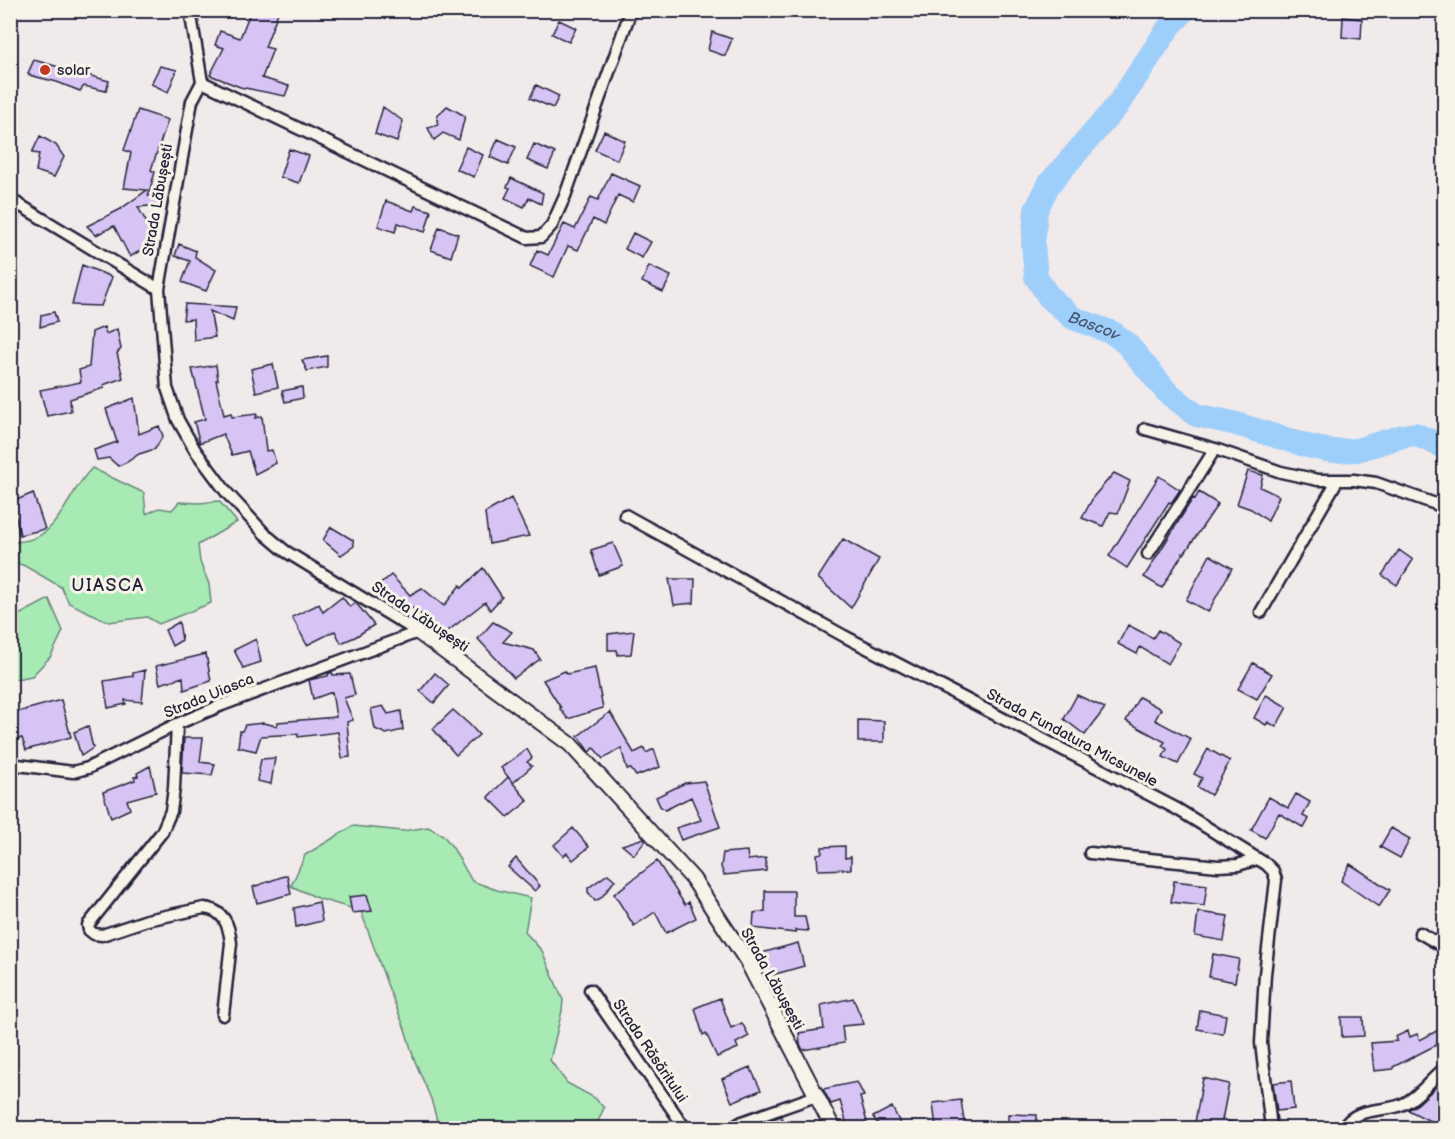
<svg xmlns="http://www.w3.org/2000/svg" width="1455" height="1139" viewBox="0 0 1455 1139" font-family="'Balsamiq Sans',sans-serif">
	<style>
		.green { fill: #a7eab4; stroke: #648678; stroke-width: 1.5 }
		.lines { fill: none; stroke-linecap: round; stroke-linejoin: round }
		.river { stroke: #9ecffa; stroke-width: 24 }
		.building { fill: #d7c4f5; stroke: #22223b; stroke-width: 1.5 }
		.minor-casing { stroke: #22223b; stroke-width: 15 }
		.tertiary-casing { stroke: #22223b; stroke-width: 18 }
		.minor { stroke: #f7f3e8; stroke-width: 10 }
		.tertiary { stroke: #f7f3e8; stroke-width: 14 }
		.poi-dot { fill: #c8321e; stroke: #f7f3e8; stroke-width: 2 }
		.labels { text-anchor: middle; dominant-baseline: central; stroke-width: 6; stroke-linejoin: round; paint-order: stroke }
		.poi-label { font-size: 15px; fill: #22223b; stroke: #f7f3e8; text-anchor: start }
		.street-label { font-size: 15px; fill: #22223b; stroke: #f7f3e8 }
		.water-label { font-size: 16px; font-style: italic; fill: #475674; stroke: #f7f3e8 }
		.quarter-label { font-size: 18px; letter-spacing: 1.5px; fill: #22223b; stroke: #f7f3e8 }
	</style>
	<rect width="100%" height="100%" fill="#f1eaeb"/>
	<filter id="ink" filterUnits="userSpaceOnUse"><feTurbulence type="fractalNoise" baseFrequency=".0167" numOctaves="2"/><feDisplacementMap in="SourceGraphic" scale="12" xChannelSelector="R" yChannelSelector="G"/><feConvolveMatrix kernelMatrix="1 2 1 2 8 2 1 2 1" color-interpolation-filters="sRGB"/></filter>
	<g filter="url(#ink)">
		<path class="green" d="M92,468L144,493L146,514L159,508L172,510L179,502L199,503L219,501L237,522L198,545L200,562L209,584L211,603L159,624L147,617L109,622L69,603L61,587L25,566L11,561V542C61,543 63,497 92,468Z
			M49,599L63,631L51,656L32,676L11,680V619Z
			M353,826L403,831L428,827L443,835L453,848L472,881L497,890L531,898L525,932L542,951L563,1000L562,1011L550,1060L567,1083L595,1098L604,1108L595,1128H439L431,1099L414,1059L405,1029L387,984L361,911L320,899L291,886L305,855Z"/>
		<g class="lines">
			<path class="river" id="s1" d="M1185,10L1169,27L1117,106L1049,184L1036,210L1033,244L1036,277L1049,297L1073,318L1113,333L1127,344L1166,391L1196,415L1233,423L1311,447L1332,451L1357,450L1403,436L1415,434L1444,447"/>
		</g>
		<path class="building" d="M251,10H279L265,47L273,49L262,78L289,86L285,96L240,87L210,75L224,48L215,45L220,31L240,38Z
			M1343,17L1362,19L1361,39L1342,37Z
			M559,20L576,28L569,42L552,34Z
			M712,32L732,39L725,56L708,50Z
			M34,60L109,81L106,91L84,86L80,91L57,82L29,75L28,73Z
			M160,66L177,70L168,92L151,84Z
			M536,85L559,96L553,108L530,98Z
			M447,106L465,116L459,140L443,133L434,140L428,128L438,125L437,116Z
			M383,107L403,121L397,142L375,134Z
			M138,110L168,120L151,170L155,172L148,196L161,195L162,205L138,207L148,225L151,244L130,257L114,226L96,235L87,226L119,210L147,190L124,188L131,153L124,150Z
			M604,131L625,141L617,160L595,150Z
			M40,136L56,145L64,157L54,177L36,171L39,154L32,153Z
			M498,139L516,147L508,165L490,157Z
			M534,144L555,153L548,169L527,160Z
			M466,147L483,155L474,177L456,169Z
			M289,149L309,156L299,183L280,177Z
			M611,173L640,186L633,202L618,195L604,225L593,219L578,250L568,246L554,277L530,266L537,250L548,255L564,224L575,229L591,197L598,200Z
			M511,178L543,193L541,204L529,198L524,207L505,198L510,188L507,187Z
			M386,201L413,211L415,206L431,211L425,232L398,223L395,232L378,226Z
			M439,227L458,234L451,257L431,250Z
			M633,233L651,242L642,258L625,249Z
			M179,244L196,251L195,257L216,270L206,291L182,282L190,261L175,256Z
			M82,265L112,277L101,306L72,305Z
			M649,266L671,276L663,292L642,282Z
			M185,304L236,307L233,321L210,311L215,337L194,340L193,319L183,320Z
			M54,312L57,322L40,327L41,315Z
			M104,327L106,334L117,329L121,349L117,353L123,378L103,385L104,388L70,399L71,411L47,416L40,390L81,382L79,370L89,367L92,332Z
			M327,356V367L307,371L302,360Z
			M273,364L278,387L256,392L251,369Z
			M216,365L218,380H216L224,415L231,413L232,417L257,414L256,418L262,416L266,451L272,450L276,463L255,474L248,451L232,455L223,434L200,443L194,422L205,419L192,369Z
			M302,387L303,398L285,402L282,391Z
			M134,398L139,434L159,426L163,436L155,449L139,454L127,462L118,466L109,458L97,460L94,450L117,442L106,409Z
			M1248,471L1263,475L1260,487L1279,496L1268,521L1251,509L1237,504Z
			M1114,473L1130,481L1118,513L1110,512L1103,526L1082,518L1094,496Z
			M1159,476L1180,490L1171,503L1169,502L1127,568L1109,556Z
			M1199,492L1218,504L1184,554L1183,553L1162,588L1144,577L1193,498L1195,499Z
			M33,493L45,529L20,535L12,502Z
			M511,498L529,536L489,544L485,513Z
			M331,527L353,540L354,546L341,555L323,540Z
			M843,539L879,559L851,608L818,578Z
			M613,543L623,566L599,575L591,550Z
			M1399,550L1413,560L1397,585L1382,575Z
			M1210,555L1232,568L1208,612L1186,600Z
			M483,568L502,597L490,610L485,602L444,634L427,622L429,620L398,598L393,602L376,588L391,575L410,595L422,588L444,606L460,585L462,588Z
			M669,579H695L694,603L674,605Z
			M342,597L350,607L356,603L374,625L355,637L341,643L335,631L307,645L292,617L319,604L323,612Z
			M179,622L182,640L172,646L165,630Z
			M493,622L512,632L503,642L534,650L540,659L514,678L478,639Z
			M1128,625L1153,638L1158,630L1180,643L1168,664L1140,647L1137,654L1118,644Z
			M634,631L631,654L618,655L617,650H608V634Z
			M256,639L261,662L243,668L234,650Z
			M206,654L211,681L184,690L183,677L160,684L156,666Z
			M1253,663L1272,674L1257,699L1238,689Z
			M595,668L603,708L568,719L560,709L561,708L543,680L565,671L567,674Z
			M145,670L142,702L125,700L126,704L108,708L104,681L133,676V673Z
			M332,672L333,675L350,674L355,695L344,698L353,720L347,722L350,757L342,758L338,732L298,737V734L261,736L256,751L238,747L240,731H242L245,725L263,723L277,726L278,722L336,717L332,692L313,699L309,680L328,676V674Z
			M435,673L449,685L434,703L420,691Z
			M1077,695L1105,708L1085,735L1064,719Z
			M1266,695L1287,707L1276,727L1268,722L1266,725L1254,718Z
			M1139,697L1161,709L1155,720L1191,739L1178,764L1163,757L1167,749L1162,746L1165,742L1126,721Z
			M61,700L71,737L26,750L22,738L10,741V714Z
			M383,706L388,714L401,711L403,730L386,734L375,729L371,709Z
			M453,710L470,725L479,735L456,755L433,729Z
			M610,712L634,753L644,748L646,753L654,749L660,767L636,776L631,769H627L621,748L603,759L594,748L589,752L578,736Z
			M858,720L884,721V742H858Z
			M88,726L93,748L81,756L74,732Z
			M184,738H203L200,762L215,764L212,775L182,773Z
			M527,749L532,758L527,762L532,766L513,783L501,768Z
			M1208,749L1230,761L1211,795L1197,787L1202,778L1194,774Z
			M275,758L271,784L257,781L261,759Z
			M150,766L156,792L127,800L130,809L111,818L103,792L135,780L134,777L138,776L137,773Z
			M508,777L528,801L508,817L488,797Z
			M704,781L720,827L681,840L676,828L701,820L691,797L665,810L660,806L656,797L685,783Z
			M1296,794L1310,802L1303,816L1309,819L1304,828L1279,813L1265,838L1251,830L1269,797L1288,808Z
			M573,828L589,847L573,860L567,853L563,856L554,845Z
			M1391,828L1410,839L1400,858L1380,847Z
			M644,838L646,840L634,855L622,845Z
			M845,846V858L851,857V869L818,870L817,854L822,853V847Z
			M747,851L748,860L766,858V871L724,875L721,867L723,853Z
			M516,858L540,886L535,891L508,867Z
			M657,861L685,905L689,902L696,918L666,933L655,912L634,926L614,894Z
			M1350,864L1390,890L1379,907L1341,881Z
			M608,874L615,880L601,898L595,901L588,892V888Z
			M287,875L291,894L257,903L253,887Z
			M1174,881L1207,885L1204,906L1171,902Z
			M765,891H794V917H805L808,931L795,930L796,933L753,928L754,913L765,911Z
			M367,895L372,911L352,913L349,897Z
			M319,902L322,921L296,927L294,908Z
			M1198,912L1228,916L1224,941L1195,936Z
			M798,943L804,966L765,977L758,954Z
			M1213,954L1239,959L1235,982L1209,977Z
			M720,998L731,1028L742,1023L749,1036L736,1043L738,1048L717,1057L706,1033L703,1035L695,1008Z
			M853,998L864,1024L842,1026L844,1043L803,1050L800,1044L799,1033L824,1029L821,1005Z
			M1200,1010L1226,1015L1223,1034L1197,1029Z
			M1341,1017H1363L1364,1036L1342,1037Z
			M1444,1027V1041L1393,1067V1069L1374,1071L1371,1043L1397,1041L1395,1037L1408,1031L1410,1037L1417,1034L1420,1040Z
			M750,1067L761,1090L732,1102L722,1079Z
			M1203,1078L1229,1084L1222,1120L1241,1124V1128H1194Z
			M1291,1081L1294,1109L1277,1111L1273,1083Z
			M857,1082L864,1096L860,1097L867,1122L848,1128L840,1101L831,1104L823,1089Z
			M1437,1086L1444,1088V1128L1408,1110L1418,1104Z
			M961,1100L965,1128H936L933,1103Z
			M892,1107L900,1123L890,1128H881L873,1117Z
			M1008,1114L1037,1115L1036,1128H1008Z
			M781,1116L785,1128H749Z"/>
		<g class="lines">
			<g class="minor-casing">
				<path id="minor" d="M190,10L202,82
					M202,82L192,101L159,289L167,388L178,420L195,450L227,493L265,534L285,551L418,632
					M202,82L527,238L541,237L552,225L565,196L631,10
					M10,255L13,201L159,289
					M1145,429L1215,449L1281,472L1318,480H1354L1376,483L1444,507
					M625,515L844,636L1177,809L1266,864L1273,871L1276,880L1265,974L1261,1043L1271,1128
					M1148,554L1215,449
					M1261,612L1337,481
					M177,724L174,788L171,811L162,832L88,925L89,930L94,934L102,935L147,920L204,908C224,910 229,925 231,943L223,1015
					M10,764L73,772L88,768L177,724L222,705L418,632
					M1090,853L1218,866L1238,865L1257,859
					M1420,933L1444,947
					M590,990L685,1128
					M732,1128L742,1122L816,1096
					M1343,1128C1357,1106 1380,1113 1401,1105C1418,1098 1430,1080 1444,1069"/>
			</g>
			<g class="tertiary-casing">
				<path id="tertiary" d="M418,632L570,744L693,879L747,961L833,1128"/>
			</g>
			<use href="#minor" class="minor"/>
			<use href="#tertiary" class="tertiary"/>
		</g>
	</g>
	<circle class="poi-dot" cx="45" cy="70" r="6"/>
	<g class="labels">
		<g class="poi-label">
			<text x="57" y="70">solar</text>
		</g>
		<g class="street-label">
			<text transform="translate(158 200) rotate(-80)">Strada Lăbușești</text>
			<text transform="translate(420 617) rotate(34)">Strada Lăbușești</text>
			<text transform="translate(209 696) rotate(-22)">Strada Uiasca</text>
			<text transform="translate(1072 738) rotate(28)">Strada Fundatura Micsunele</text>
			<text transform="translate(772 979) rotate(61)">Strada Lăbușești</text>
			<text transform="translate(650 1051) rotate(56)">Strada Răsăritului</text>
		</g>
		<g class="water-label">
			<text stroke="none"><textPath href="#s1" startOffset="396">Bascov</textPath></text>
		</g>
		<g class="quarter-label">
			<text x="108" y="585">UIASCA</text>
		</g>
	</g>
	<rect width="1455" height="1139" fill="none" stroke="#f7f3e8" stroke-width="36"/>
	<rect x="18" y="18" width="1419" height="1103" fill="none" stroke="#22223b" stroke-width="2" filter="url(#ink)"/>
</svg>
